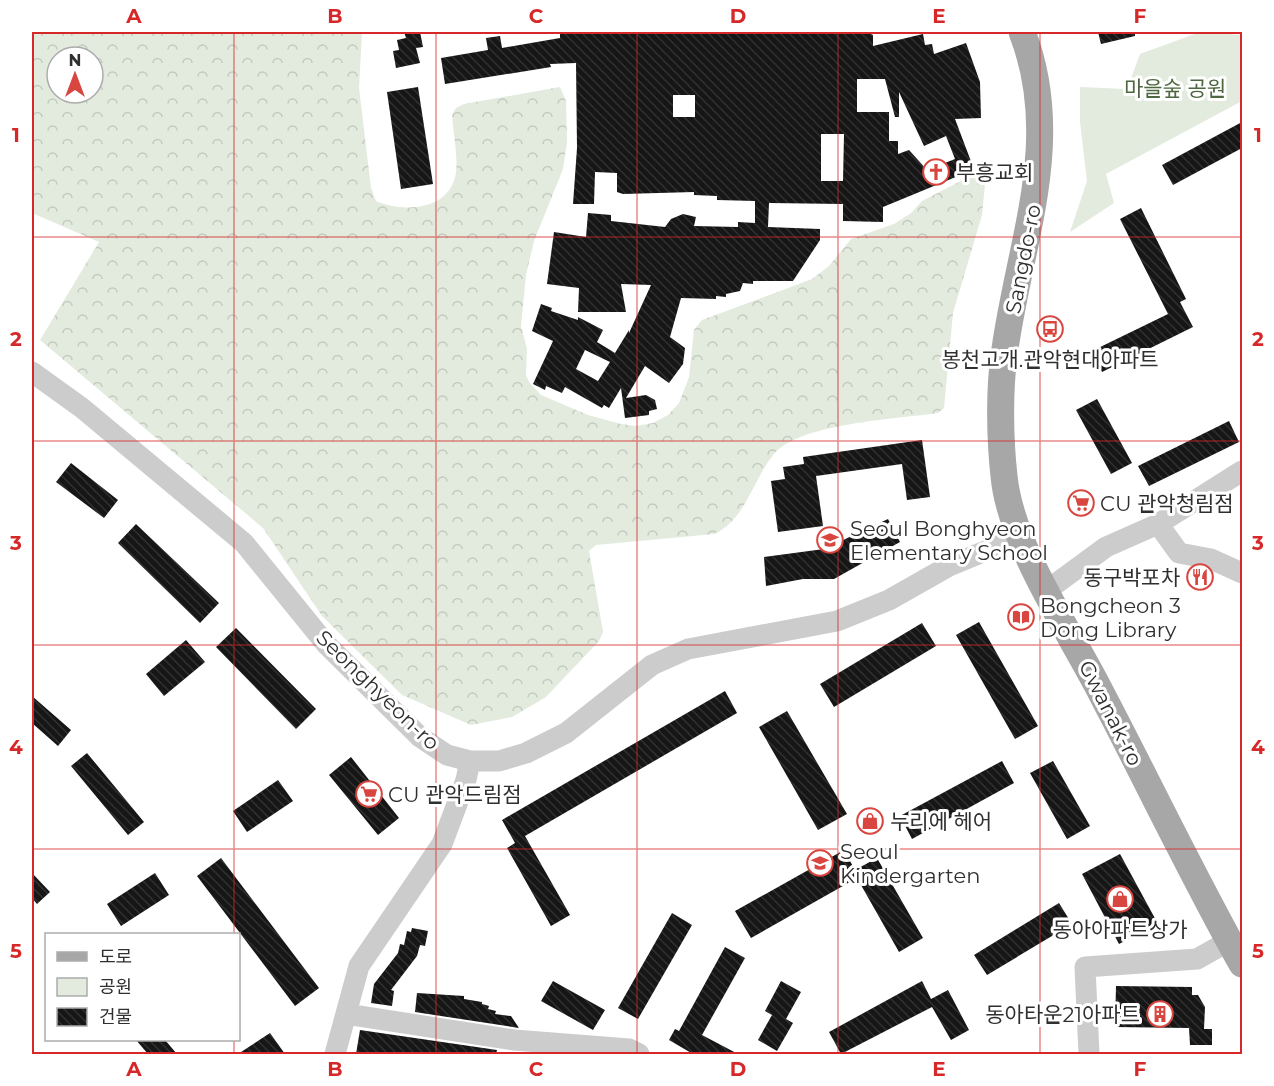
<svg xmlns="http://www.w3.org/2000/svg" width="1274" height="1086" viewBox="0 0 1274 1086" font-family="Montserrat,'Noto Sans KR',sans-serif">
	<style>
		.green { fill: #e3ebde }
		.forest { fill: url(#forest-crowns); fill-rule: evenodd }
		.building { fill: url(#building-back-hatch); fill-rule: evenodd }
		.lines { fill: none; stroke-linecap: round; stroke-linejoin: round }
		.minor { stroke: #ccc; stroke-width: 21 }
		.major { stroke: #a7a7a7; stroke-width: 27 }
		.grid { fill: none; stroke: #d62828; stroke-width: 1.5; stroke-opacity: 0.55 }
		.labels { text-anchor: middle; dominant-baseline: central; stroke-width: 6; stroke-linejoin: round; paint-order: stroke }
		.park-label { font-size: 21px; fill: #4d673f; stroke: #fff }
		.poi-label { font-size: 21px; fill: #2f2f2f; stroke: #fff; text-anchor: start }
		.street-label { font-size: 21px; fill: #2f2f2f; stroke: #fff }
		.neatline { fill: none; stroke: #d62828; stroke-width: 2 }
		.grid-label { font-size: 20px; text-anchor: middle; font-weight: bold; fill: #d62828 }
	</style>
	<defs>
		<pattern id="forest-crowns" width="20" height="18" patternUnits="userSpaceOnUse" patternTransform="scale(1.5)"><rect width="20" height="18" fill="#e3ebde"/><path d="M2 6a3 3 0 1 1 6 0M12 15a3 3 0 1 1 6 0" fill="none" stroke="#c3cabf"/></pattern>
		<pattern id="building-back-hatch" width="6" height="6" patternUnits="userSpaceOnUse" patternTransform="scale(1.5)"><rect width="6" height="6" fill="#161616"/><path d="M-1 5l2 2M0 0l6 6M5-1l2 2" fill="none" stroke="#303030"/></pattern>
	</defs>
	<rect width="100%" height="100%" fill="#fff"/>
	<path class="green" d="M1200,32L1242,35V101L1106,174L1114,203L1070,232L1087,181L1080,122V87L1127,89L1140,54Z"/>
	<path class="forest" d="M32,32H362L359,88L371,188L376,201C403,213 451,211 456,172C458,154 453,133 452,115L456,108L464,104L560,87L566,101L567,142L563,169L534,241L526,275L521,326L527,349L526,375L529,382L541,395L588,415L621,424L636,426L653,423L668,415L679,403L689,377L694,330L702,320L812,279L829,266L851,239L894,224L911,213L922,201L982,170L986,174L982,215L953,313L944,408L938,413C897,419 800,423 774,454C753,479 745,521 714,534L596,545L589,551L603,632L599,641L546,697L512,717L471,725L402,695L322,616L263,528L40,340L99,242L32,213ZM57,57H93V93H57Z"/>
	<path class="building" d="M404,32H420L423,47L416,48L420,63L396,68L393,51L399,50L397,40L406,38Z
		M560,32H867L873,35V46L923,34L925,45L932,44L934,54L966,43L980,82L981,118L955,119L972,164L961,169L963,174L883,207V222L843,221V204L769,203L768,227L820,229V240L793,281H753V284L743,283L740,291L726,294V297L716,296V299L681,298L670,337L685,348L683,364L669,383L645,366L626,398L646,395L655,400L657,409L649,411V415L625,418L621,388L609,408L604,405L602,408L565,387L562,393L546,386L545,390L533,384L553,341L532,331L541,304L552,308L551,311L578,320V317L603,330L597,342L615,353L629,330V333L651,285L621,284L626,312H578L579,288L547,284L554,232L586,237L588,213L611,215V221L665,227L671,219L683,214L696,217L694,226L738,227V222L755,223V201L717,200V196L694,195V192L623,194L617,192V173L595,172L594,204H573L577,148L576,63L550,64L551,67L445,84L441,58L488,50L486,38L500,36L502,48L560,38ZM857,79H885L895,117H899V92L924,146L946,136L955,159L927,170L909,150L898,154V141H889V112H857ZM673,95H695V117H673ZM821,134H844L843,181H821ZM585,350L610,362L598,381L576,369Z
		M1098,32H1135V36L1101,44Z
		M418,87L433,184L401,189L387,92Z
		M1242,122V148L1173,185L1162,165Z
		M1141,208L1186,299L1180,302L1193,327L1102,372L1092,351L1168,314L1120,219Z
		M1097,399L1132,463L1111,474L1076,410Z
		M1229,421L1239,442L1149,486L1138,466Z
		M922,440L930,497L907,500L902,464L816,476L823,526L778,532L771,481L785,479L783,467L804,464L803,457Z
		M71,463L118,500L104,518L56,482Z
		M888,519L900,542L834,579H803L766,586L764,557L824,549Z
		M136,524L219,603L200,623L118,543Z
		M979,622L1038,726L1015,739L956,635Z
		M922,623L936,646L834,707L820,684Z
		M236,628L316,709L296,729L216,647Z
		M186,640L205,662L164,696L146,674Z
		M725,691L737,713L525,836L570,915L551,926L507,848L515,843L502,820Z
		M32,696L71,730L58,746L32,723Z
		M787,711L847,814L818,830L759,727Z
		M87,753L144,822L128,835L71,766Z
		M351,757L399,818L378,835L329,775Z
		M1002,761L1014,783L912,839L900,816Z
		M1053,761L1090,826L1067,839L1030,773Z
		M278,780L293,801L247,832L233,811Z
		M844,850L855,870L877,858L923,938L899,952L857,878L751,938L735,911Z
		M1120,854L1158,924L1119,944L1082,874Z
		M221,858L319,988L295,1006L197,876Z
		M32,873L50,892L37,904L32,898Z
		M155,873L169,895L121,926L107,904Z
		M1059,903L1072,924L987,975L974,955Z
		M672,913L692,925L638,1019L618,1008Z
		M412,928L428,931L425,946L420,945L417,956L391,990L394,991L392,1006L371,1003L374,984L398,953L400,944L404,945L407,931L411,932Z
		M725,947L745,958L702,1035L738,1054H693L669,1040L675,1029L679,1031Z
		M553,981L605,1010L593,1030L541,1001Z
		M781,981L801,992L786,1019L793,1023L777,1051L758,1040L772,1015L765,1011Z
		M922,981L931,999L948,990L969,1030L951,1040L932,1007L841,1054L829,1032Z
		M1116,986L1192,987V995H1198L1205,1007L1204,1029H1212V1045H1190L1189,1028L1115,1027Z
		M417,993L464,996V999L482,1002V1004L489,1006L488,1009L496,1011L495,1014L511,1016L519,1028L415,1012Z
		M360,1030L497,1050L496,1054H356Z
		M270,1033L285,1054H238Z
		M136,1040H165L177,1054H148Z"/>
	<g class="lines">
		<path class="minor" d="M32,372L82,408L244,543L326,644L420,737L447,755L470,761H499L526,753L566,733L652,665L688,649L837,621L889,600L949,566L1022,536
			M1158,524L1179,553L1211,559L1242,573
			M1046,591L1106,547L1158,524L1242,471
			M346,1014L514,1040L629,1049L639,1054
			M335,1054L359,966L442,844L466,780L470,761
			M1089,1054L1085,967L1197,959L1229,941"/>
		<path class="major" d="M1022,32C1065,142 1018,246 1004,356C999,392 1000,440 1004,476C1010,542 1066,626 1097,685C1146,778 1191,873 1242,964"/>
	</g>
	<path class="grid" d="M234,32V934M436,32V1054M637,32V1054M838,32V1054M1040,32V1054M32,237H1242M32,441H1242M32,645H1242M32,849H1242M234,1040V1054"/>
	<defs>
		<g id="church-ring" transform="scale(1.35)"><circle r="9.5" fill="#fff" stroke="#d8463f" stroke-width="1.5"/><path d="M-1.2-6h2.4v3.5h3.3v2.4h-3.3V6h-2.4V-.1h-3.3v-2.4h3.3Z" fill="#d8463f"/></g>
		<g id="bus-ring" transform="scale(1.35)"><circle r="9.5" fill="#fff" stroke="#d8463f" stroke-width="1.5"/><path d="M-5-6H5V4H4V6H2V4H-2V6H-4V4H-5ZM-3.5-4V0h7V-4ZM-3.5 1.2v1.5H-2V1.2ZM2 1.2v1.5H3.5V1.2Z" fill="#d8463f"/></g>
		<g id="supermarket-ring" transform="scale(1.35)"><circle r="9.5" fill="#fff" stroke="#d8463f" stroke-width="1.5"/><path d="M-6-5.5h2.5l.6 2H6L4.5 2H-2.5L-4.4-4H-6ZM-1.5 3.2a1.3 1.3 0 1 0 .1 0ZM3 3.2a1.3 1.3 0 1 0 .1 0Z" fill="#d8463f"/></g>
		<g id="school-ring" transform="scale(1.35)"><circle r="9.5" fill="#fff" stroke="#d8463f" stroke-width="1.5"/><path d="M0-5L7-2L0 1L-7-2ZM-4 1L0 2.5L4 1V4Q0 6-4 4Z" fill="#d8463f"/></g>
		<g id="restaurant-ring" transform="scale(1.35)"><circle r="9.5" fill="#fff" stroke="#d8463f" stroke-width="1.5"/><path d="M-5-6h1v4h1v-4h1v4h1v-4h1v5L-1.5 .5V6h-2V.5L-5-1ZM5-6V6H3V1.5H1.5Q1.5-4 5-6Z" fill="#d8463f"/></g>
		<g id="library-ring" transform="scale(1.35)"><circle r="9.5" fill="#fff" stroke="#d8463f" stroke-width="1.5"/><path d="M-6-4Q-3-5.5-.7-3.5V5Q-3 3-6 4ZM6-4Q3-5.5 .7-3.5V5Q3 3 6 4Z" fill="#d8463f"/></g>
		<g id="shop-ring" transform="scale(1.35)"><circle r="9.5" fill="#fff" stroke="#d8463f" stroke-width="1.5"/><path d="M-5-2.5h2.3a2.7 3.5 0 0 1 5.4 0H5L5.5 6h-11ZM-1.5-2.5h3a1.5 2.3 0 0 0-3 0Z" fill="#d8463f"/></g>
		<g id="building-ring" transform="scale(1.35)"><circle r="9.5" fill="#fff" stroke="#d8463f" stroke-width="1.5"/><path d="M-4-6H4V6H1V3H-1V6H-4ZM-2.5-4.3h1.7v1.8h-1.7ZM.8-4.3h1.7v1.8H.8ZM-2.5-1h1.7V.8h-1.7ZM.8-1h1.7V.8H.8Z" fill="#d8463f"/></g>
	</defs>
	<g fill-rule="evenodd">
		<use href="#church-ring" x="936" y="172"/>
		<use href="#bus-ring" x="1050" y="329"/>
		<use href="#supermarket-ring" x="1081" y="503"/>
		<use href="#school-ring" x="830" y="540"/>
		<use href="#restaurant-ring" x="1200" y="577"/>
		<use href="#library-ring" x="1021" y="617"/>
		<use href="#supermarket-ring" x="369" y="794"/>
		<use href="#shop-ring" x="870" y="821"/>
		<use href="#school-ring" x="820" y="863"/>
		<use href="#shop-ring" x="1120" y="899"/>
		<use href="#building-ring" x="1160" y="1014"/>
	</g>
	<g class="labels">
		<g class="park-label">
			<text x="1175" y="88">마을숲 공원</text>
		</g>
		<g class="poi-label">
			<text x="956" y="172">부흥교회</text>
			<text x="1050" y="359" text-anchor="middle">봉천고개.관악현대아파트</text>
			<text x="1100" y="503">CU 관악청림점</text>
			<text x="850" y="528">Seoul Bonghyeon<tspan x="850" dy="24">Elementary School</tspan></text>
			<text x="1180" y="577" text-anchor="end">동구박포차</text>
			<text x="1040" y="605">Bongcheon 3<tspan x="1040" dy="24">Dong Library</tspan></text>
			<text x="388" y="794">CU 관악드림점</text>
			<text x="890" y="821">누리에 헤어</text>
			<text x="840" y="851">Seoul<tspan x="840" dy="24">Kindergarten</tspan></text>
			<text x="1120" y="929" text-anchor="middle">동아아파트상가</text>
			<text x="1140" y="1014" text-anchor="end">동아타운21아파트</text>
		</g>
		<g class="street-label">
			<text transform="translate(1023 259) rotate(-79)">Sangdo-ro</text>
			<text transform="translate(378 690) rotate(44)">Seonghyeon-ro</text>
			<text transform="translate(1111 713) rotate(63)">Gwanak-ro</text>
		</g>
	</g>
	<rect width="1274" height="1086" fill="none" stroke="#ffffff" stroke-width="66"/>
	<rect x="45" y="933" width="195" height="108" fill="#ffffff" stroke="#acacac" stroke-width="1.5"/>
	<rect x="57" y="952" width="30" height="9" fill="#a7a7a7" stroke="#acacac" stroke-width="1.5"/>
	<text x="99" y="963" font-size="18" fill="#2f2f2f">도로</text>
	<rect x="57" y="978" width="30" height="18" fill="#e3ebde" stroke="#acacac" stroke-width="1.5"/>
	<text x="99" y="993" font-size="18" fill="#2f2f2f">공원</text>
	<rect x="57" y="1008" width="30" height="18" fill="url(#building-back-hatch)" stroke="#acacac" stroke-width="1.5"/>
	<text x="99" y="1023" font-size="18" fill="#2f2f2f">건물</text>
	<g transform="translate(75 75)"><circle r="28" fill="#ffffff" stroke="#acacac" stroke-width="1.5"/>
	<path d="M0-4.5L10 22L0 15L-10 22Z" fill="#d8463f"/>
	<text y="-9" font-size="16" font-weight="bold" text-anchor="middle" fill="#2f2f2f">N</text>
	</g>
	<rect x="33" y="33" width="1208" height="1020" class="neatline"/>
	<g class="grid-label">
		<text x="134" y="23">A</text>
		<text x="335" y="23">B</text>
		<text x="536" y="23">C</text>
		<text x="738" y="23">D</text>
		<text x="939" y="23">E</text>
		<text x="1140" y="23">F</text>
		<text x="16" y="142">1</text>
		<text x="1258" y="142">1</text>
		<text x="16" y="346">2</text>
		<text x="1258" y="346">2</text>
		<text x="16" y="550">3</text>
		<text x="1258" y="550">3</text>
		<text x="16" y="754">4</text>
		<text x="1258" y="754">4</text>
		<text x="16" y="958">5</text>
		<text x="1258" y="958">5</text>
		<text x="134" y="1076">A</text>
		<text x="335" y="1076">B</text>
		<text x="536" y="1076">C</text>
		<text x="738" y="1076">D</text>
		<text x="939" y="1076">E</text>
		<text x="1140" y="1076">F</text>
	</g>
</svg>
